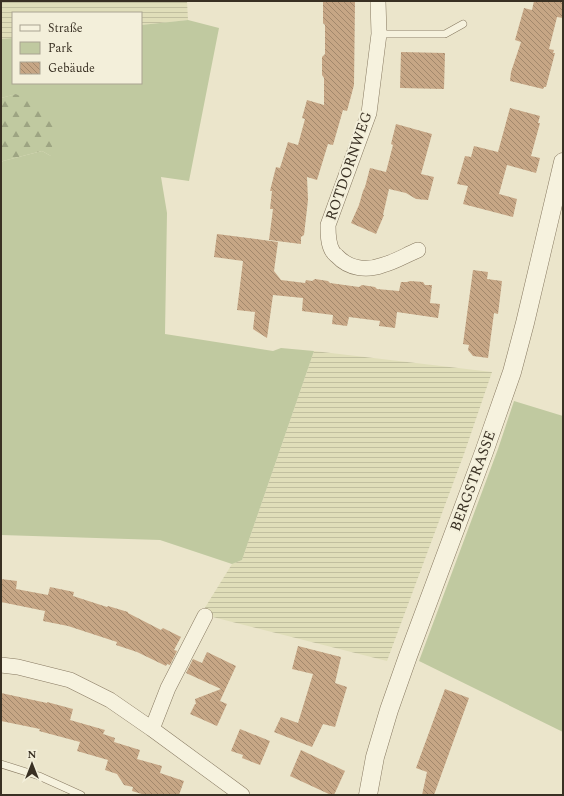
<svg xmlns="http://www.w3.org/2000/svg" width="564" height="796" viewBox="0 0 564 796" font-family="Spectral,serif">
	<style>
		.farmland { fill: url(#farmland-rules) }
		.green { fill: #c0c9a0 }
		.forest { fill: url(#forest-firs) }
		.building { fill: url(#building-back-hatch) }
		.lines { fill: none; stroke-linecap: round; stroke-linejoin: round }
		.service-casing { stroke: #877961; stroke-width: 8 }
		.minor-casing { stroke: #877961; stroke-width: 16 }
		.tertiary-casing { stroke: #877961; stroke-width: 19 }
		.service { stroke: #f6f2de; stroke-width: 7 }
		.minor { stroke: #f6f2de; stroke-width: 15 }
		.tertiary { stroke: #f6f2de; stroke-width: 18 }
		.labels { text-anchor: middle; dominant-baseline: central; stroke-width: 4; stroke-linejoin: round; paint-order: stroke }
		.street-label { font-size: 15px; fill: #393023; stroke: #f3efda }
	</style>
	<defs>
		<pattern id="farmland-rules" width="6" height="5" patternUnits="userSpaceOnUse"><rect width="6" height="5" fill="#e0deb9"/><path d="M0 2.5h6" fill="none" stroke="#c1bf9f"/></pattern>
		<pattern id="forest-firs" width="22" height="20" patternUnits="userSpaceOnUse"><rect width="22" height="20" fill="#c0c9a0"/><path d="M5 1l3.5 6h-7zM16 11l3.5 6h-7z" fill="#9da482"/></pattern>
		<pattern id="building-back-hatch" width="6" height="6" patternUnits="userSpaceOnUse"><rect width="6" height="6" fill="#c6a685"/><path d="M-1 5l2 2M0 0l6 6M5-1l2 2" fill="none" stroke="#a2886c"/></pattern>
	</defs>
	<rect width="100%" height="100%" fill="#ebe5cb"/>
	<path class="farmland" d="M1,1H187L188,20L141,25V13H13V38L1,39Z
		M314,351L492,372L464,454L387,661L201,614L232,564L242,560Z"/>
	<path class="green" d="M188,20L219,28L189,181L161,177L167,213L165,334L273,351L281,348L314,351L242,560L232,564L160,540L1,535V163L3,161L42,151L51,156L17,94L1,98V39L13,38V83H141V25Z
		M514,401L563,416V732L419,661L498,449Z"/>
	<path class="forest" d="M16,94L56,112L51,156L42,151L3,161L1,163V98Z"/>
	<path class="building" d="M323,1H355L354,85L347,111L343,110L333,145L328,144L317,180L307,177L308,200L304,235L301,237V244L269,240L273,209H270L272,191H270L276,167L280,168L288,142L298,145L305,119L302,118L307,100L324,105V78L322,75V57L325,54V25L323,23Z
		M534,1H563V18L557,17L549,49L554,50L553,53H555L546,87H544L543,89L510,81L511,72L521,42L515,40L524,8L532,10Z
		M401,52L445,53L444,89L400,88Z
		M510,108L540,116L538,123H540L531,156L540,158L536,173L507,165L499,194L517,199L513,217L463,204L468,186L457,184L465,156L471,157L474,146L498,152Z
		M396,124L432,134L421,174L434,177L428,200L416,199L406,193L389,189L383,215H384L376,234L351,223L359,205L363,191L365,187L370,168L386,172L393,145L391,144Z
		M217,234L278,242L274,271L281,280L305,283L306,280L312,281L315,279L328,281L330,283L359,287L362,285L375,287L377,289L399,291L401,282H407L410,281L423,282L425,285H432L430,303L440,304L438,318L397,312L395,328L379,326L380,321L349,317L347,326L332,324L333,315L302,311L303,298L273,295L267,338L253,329L255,312L237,310L243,261L214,257Z
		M473,270L488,272L487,279L502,281L498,314L494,313L488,358L473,356L468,350L469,345L463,344Z
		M1,579L17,581L16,589L48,595L50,587L74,592L73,596L107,607L108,606L128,612V613L161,630L163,628L181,637L174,650L177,651L170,665L167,664L166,666L137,652L116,645L117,642L68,626L43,621L45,611L1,602Z
		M298,646L341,657L335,683L347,687L335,727L323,724L312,747L274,732L281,717L298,723L313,674L292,669Z
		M207,652L236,666L220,701L227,704L217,726L190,714L195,704H196L195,699L221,689L186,673L193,659L202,663Z
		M445,689L469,698L434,795H422L427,772L416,768Z
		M1,693L47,703V702L73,709L70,720L105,730L103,734L115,738L114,742L140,750L137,759L162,766L160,773L184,781L179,795H145L132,791L133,787L124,785L117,774L105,770L108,760L77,751L80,742L39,731L40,729L1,721Z
		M240,729L270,741L260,765L242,758L243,755L231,751Z
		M301,750L345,771L334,795H331L290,776Z"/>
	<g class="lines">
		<g class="service-casing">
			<path id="service" d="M379,34H445L463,24
				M1,764L39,776L81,795"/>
		</g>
		<g class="minor-casing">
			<path id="minor" d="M378,1L379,34L369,113L328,225C328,233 328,245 333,252C334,254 336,255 337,256C349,269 367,271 383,265C395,262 406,255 418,250
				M1,665L18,667L70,680L110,700L152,729L242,795
				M152,729L168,688L205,616"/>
		</g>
		<g class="tertiary-casing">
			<path id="tertiary" d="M368,795L375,757L389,710L408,656L484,452L512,372L525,323L563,162"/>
		</g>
		<use href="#service" class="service"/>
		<use href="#minor" class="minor"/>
		<use href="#tertiary" class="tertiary"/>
	</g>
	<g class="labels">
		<g class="street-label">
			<text transform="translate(349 166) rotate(-71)">ROTDORNWEG</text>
			<text transform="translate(473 481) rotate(-70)">BERGSTRASSE</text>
		</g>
	</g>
	<rect width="564" height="796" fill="none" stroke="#393023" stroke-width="4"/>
	<rect x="12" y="12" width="130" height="72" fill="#f3efda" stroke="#a9a391"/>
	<rect x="20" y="25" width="20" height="6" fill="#f6f2de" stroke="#a9a391"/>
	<text x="48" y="32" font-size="12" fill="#393023">Straße</text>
	<rect x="20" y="42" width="20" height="12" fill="#c0c9a0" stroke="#a9a391"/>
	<text x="48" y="52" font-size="12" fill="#393023">Park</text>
	<rect x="20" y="62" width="20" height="12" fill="url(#building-back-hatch)" stroke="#a9a391"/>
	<text x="48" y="72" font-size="12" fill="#393023">Gebäude</text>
	<g transform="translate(32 764)" stroke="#f3efda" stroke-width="3" paint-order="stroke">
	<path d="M0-3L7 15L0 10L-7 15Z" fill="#393023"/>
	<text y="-6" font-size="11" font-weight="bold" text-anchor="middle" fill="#393023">N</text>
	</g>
</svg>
